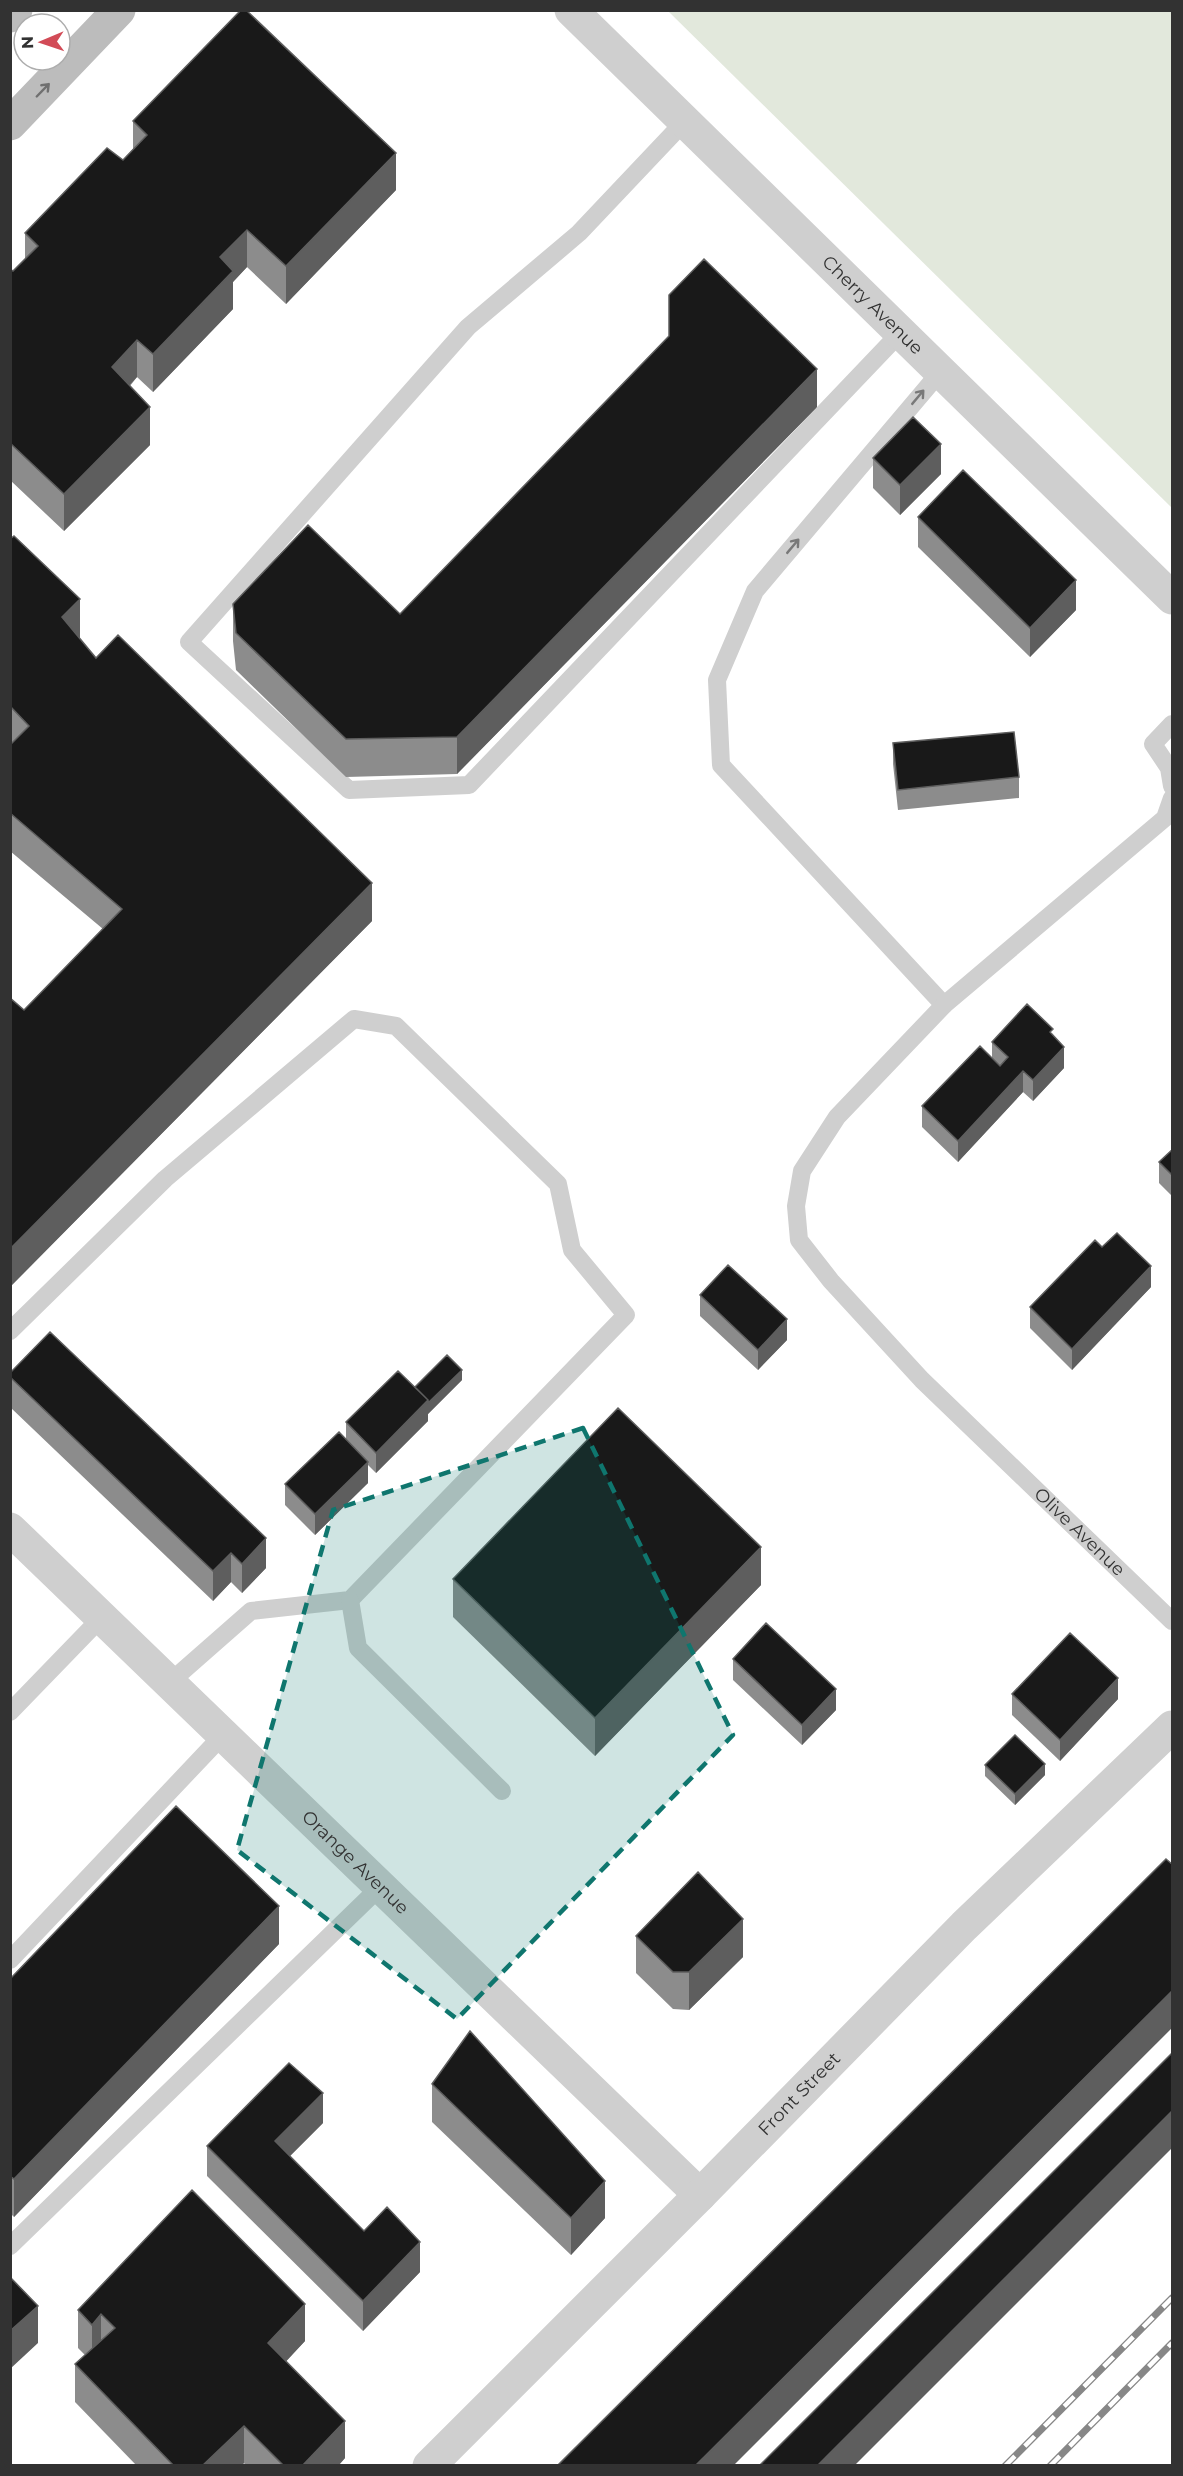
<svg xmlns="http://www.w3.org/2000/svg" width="1183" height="2476" viewBox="0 0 1183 2476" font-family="Montserrat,sans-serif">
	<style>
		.green { fill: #e2e8dc }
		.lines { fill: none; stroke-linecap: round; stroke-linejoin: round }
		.service { stroke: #cfcfcf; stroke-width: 18 }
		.minor { stroke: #cfcfcf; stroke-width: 33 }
		.secondary { stroke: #bcbcbc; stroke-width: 33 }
		.rail-casing { stroke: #878787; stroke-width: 7 }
		.rail { stroke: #fff; stroke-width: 4.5; stroke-dasharray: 14; stroke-linecap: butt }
		.wall { fill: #8c8c8c }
		.shaded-wall { fill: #5e5e5e }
		.building { fill: #191919; stroke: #5e5e5e; stroke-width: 1.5 }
		.oneway { stroke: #707070 }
		.oneway2 { stroke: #797979 }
		.marked { fill: #0f766e; fill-opacity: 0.2; stroke: #0f766e; stroke-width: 4.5; stroke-dasharray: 12 8; stroke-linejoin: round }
		.labels { text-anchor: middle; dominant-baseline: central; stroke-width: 6; stroke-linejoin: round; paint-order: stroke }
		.street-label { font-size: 18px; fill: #323232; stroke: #fff }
	</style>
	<rect width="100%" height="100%" fill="#fff"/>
	<path class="green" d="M668,11H1172V508Z"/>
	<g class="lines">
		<g class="service">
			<path d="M685,121L579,233L468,327L189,642L349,790L469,785L901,332"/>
			<path d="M941,371L755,591L717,680L721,765L944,1005"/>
			<path d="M1172,724L1153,744L1169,768L1172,786"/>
			<path id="s1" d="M1172,798L1165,818L944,1005L837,1117L802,1171L796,1206L799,1240L831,1281L922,1380L1172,1621"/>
			<path d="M10,1331L165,1179L354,1019L396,1026L558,1184L572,1250L626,1315L350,1600L251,1611L169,1683"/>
			<path d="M350,1600L358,1648L502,1791"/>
			<path d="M10,1712L102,1617"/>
			<path d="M10,1960L223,1735"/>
			<path d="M10,2246L380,1887"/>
		</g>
		<g class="minor">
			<path id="s2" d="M571,10L1172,598"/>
			<path id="s3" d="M10,1529L700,2195"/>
			<path id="s4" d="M429,2466L700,2195L964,1926L1172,1727"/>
		</g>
		<path class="secondary" d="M10,16L16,10
			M10,124L119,10"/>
		<g class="rail-casing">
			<path id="rail" d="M1005,2466L1172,2298
				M1050,2466L1172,2343"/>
		</g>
		<use href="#rail" class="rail"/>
	</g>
	<path class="wall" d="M133,121L396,190L286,304L247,267L233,282V309L153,392L137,377L130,386L150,445L64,531L10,480V269L13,271L25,259V233L123,160L133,149Z
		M817,407L457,774L346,777L236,670L233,641V604L400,614Z
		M873,458L941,474L900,515L873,488Z
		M918,517L1076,610L1030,657L918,547Z
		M10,539L80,637L79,638L96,658L372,921L10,1287V998L24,1010L103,929L10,851Z
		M893,743L1019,777V798L898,810L893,764Z
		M1053,1036L1064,1068L1033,1101L1023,1092L958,1162L922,1127V1106L992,1058V1042Z
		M1173,1149V1197L1159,1183V1162Z
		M1102,1247L1151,1287L1072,1370L1030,1328V1307Z
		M700,1295L787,1340L758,1370L700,1316Z
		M10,1373L266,1568L242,1593L231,1582L213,1601L10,1407Z
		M462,1380L428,1414V1421L376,1473L368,1465V1483L315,1535L285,1505V1484L346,1440V1422L415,1387Z
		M453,1579L761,1585L595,1756L453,1617Z
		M733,1659L836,1710L802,1745L733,1680Z
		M1012,1694L1118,1699L1060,1761L1012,1715Z
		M985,1765L1045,1775L1015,1805L985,1776Z
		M636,1936L743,1957L689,2010L673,2009L636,1973Z
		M279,1944L14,2217L10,2213V1979Z
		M432,2084L605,2218L571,2255L432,2122Z
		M323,2123L290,2156L364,2231L420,2272L363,2331L207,2176V2146Z
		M78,2310L305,2341L286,2361L345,2458L338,2466H246L244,2463L241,2466H137L75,2402V2364L85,2355L78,2348Z"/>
	<path class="shaded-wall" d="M396,153V190L286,304V266Z
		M247,230V267L233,282V309L153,392V354L220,257Z
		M137,340V377L112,404V367Z
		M817,369V407L457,774V737Z
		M150,407V445L64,531V494Z
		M941,444V474L900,515V485Z
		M1076,580V610L1030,657V628Z
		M80,599V637L62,655V617Z
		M372,883V921L10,1287V1249Z
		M1064,1047V1068L1033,1101V1080Z
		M1023,1071V1092L958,1162V1141Z
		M1151,1266V1287L1072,1370V1349Z
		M787,1319V1340L758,1370V1350Z
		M462,1370V1380L428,1414V1403Z
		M428,1400V1421L376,1473V1453Z
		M368,1462V1483L315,1535V1514Z
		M266,1538V1568L242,1593V1564Z
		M761,1547V1585L595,1756V1718Z
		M231,1553V1582L213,1601V1571Z
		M1118,1678V1699L1060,1761V1740Z
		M836,1689V1710L802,1745V1725Z
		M1045,1764V1775L1015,1805V1794Z
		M279,1906V1944L14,2217V2179Z
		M743,1919V1957L689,2010V1972Z
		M1173,1990V2027L733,2466H695Z
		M323,2093V2123L275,2171V2141Z
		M1173,2110V2147L854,2466H817Z
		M605,2181V2218L571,2255V2218Z
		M420,2242V2272L363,2331V2301Z
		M305,2304V2341L268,2381V2343Z
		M38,2306V2343L10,2369V2331Z
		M101,2314V2352L92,2362V2325Z
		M345,2421V2458L338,2466H302Z
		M244,2426V2463L241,2466H202Z"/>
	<path class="building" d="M241,10H246L396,153L286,266L247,230L220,257L233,271L153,354L137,340L112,367L150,407L64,494L10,443V269L13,271L38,246L25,233L107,148L123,160L147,135L133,121Z
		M704,259L817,369L457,737L346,739L236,633L233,604L308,525L400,614L669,336V295Z
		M913,417L941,444L900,485L873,458Z
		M963,470L1076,580L1030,628L918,517Z
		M14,536L80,599L62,617L96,658L118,635L372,883L10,1249V998L24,1010L122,909L10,813V745L29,726L10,706V539Z
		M1014,732L1019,777L898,790L893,743Z
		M1027,1004L1053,1029L1050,1032L1064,1047L1033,1080L1023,1071L958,1141L922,1106L980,1046L1000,1066L1008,1057L992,1042Z
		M1173,1149V1176L1159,1162Z
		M1117,1233L1151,1266L1072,1349L1030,1307L1095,1240L1102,1247Z
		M728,1265L787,1319L758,1350L700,1295Z
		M50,1332L266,1538L242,1564L231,1553L213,1571L10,1377V1373Z
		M447,1355L462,1370L428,1403V1400L415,1387Z
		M398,1371L428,1400L376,1453L346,1422Z
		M618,1408L761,1547L595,1718L453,1579Z
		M339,1432L368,1462L315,1514L285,1484Z
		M766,1623L836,1689L802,1725L733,1659Z
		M1070,1633L1118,1678L1060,1740L1012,1694Z
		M1015,1735L1045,1764L1015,1794L985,1765Z
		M176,1806L279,1906L14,2179L10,2176V1979Z
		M1166,1859L1173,1865V1990L695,2466H557Z
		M698,1872L743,1919L689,1972H673L636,1936Z
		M470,2031L605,2181L571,2218L432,2084Z
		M1173,2052V2110L817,2466H759Z
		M289,2063L323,2093L275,2141L364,2231L387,2207L420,2242L363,2301L207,2146Z
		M192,2190L305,2304L268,2343L345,2421L302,2466H284L244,2426L202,2466H174L75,2364L115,2328L101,2314L92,2325L78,2310Z
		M10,2277L38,2306L10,2331Z"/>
	<defs><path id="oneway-shaft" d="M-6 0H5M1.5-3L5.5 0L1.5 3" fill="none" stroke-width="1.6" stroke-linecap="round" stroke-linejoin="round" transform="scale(1.5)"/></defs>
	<use class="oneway" href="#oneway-shaft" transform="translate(43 90) rotate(-46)"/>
	<g class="oneway2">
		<use href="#oneway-shaft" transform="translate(918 397) rotate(-50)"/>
		<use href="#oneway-shaft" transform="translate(793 546) rotate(-50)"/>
	</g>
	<path class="marked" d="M583,1428L733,1735L457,2019L237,1850L333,1510Z"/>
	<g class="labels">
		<g class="street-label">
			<text stroke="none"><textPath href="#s2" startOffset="422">Cherry Avenue</textPath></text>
			<text stroke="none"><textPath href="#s1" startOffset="1005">Olive Avenue</textPath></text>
			<text stroke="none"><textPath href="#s3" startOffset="480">Orange Avenue</textPath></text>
			<text stroke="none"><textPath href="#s4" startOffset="525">Front Street</textPath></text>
		</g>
	</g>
	<rect width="1183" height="2476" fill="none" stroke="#323232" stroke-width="24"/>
	<g transform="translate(42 42) rotate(268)"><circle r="28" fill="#ffffff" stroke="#adadad" stroke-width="1.5"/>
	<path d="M0-4.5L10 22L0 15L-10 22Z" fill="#d24b57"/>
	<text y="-9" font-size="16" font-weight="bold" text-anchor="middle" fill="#323232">N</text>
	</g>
</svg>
